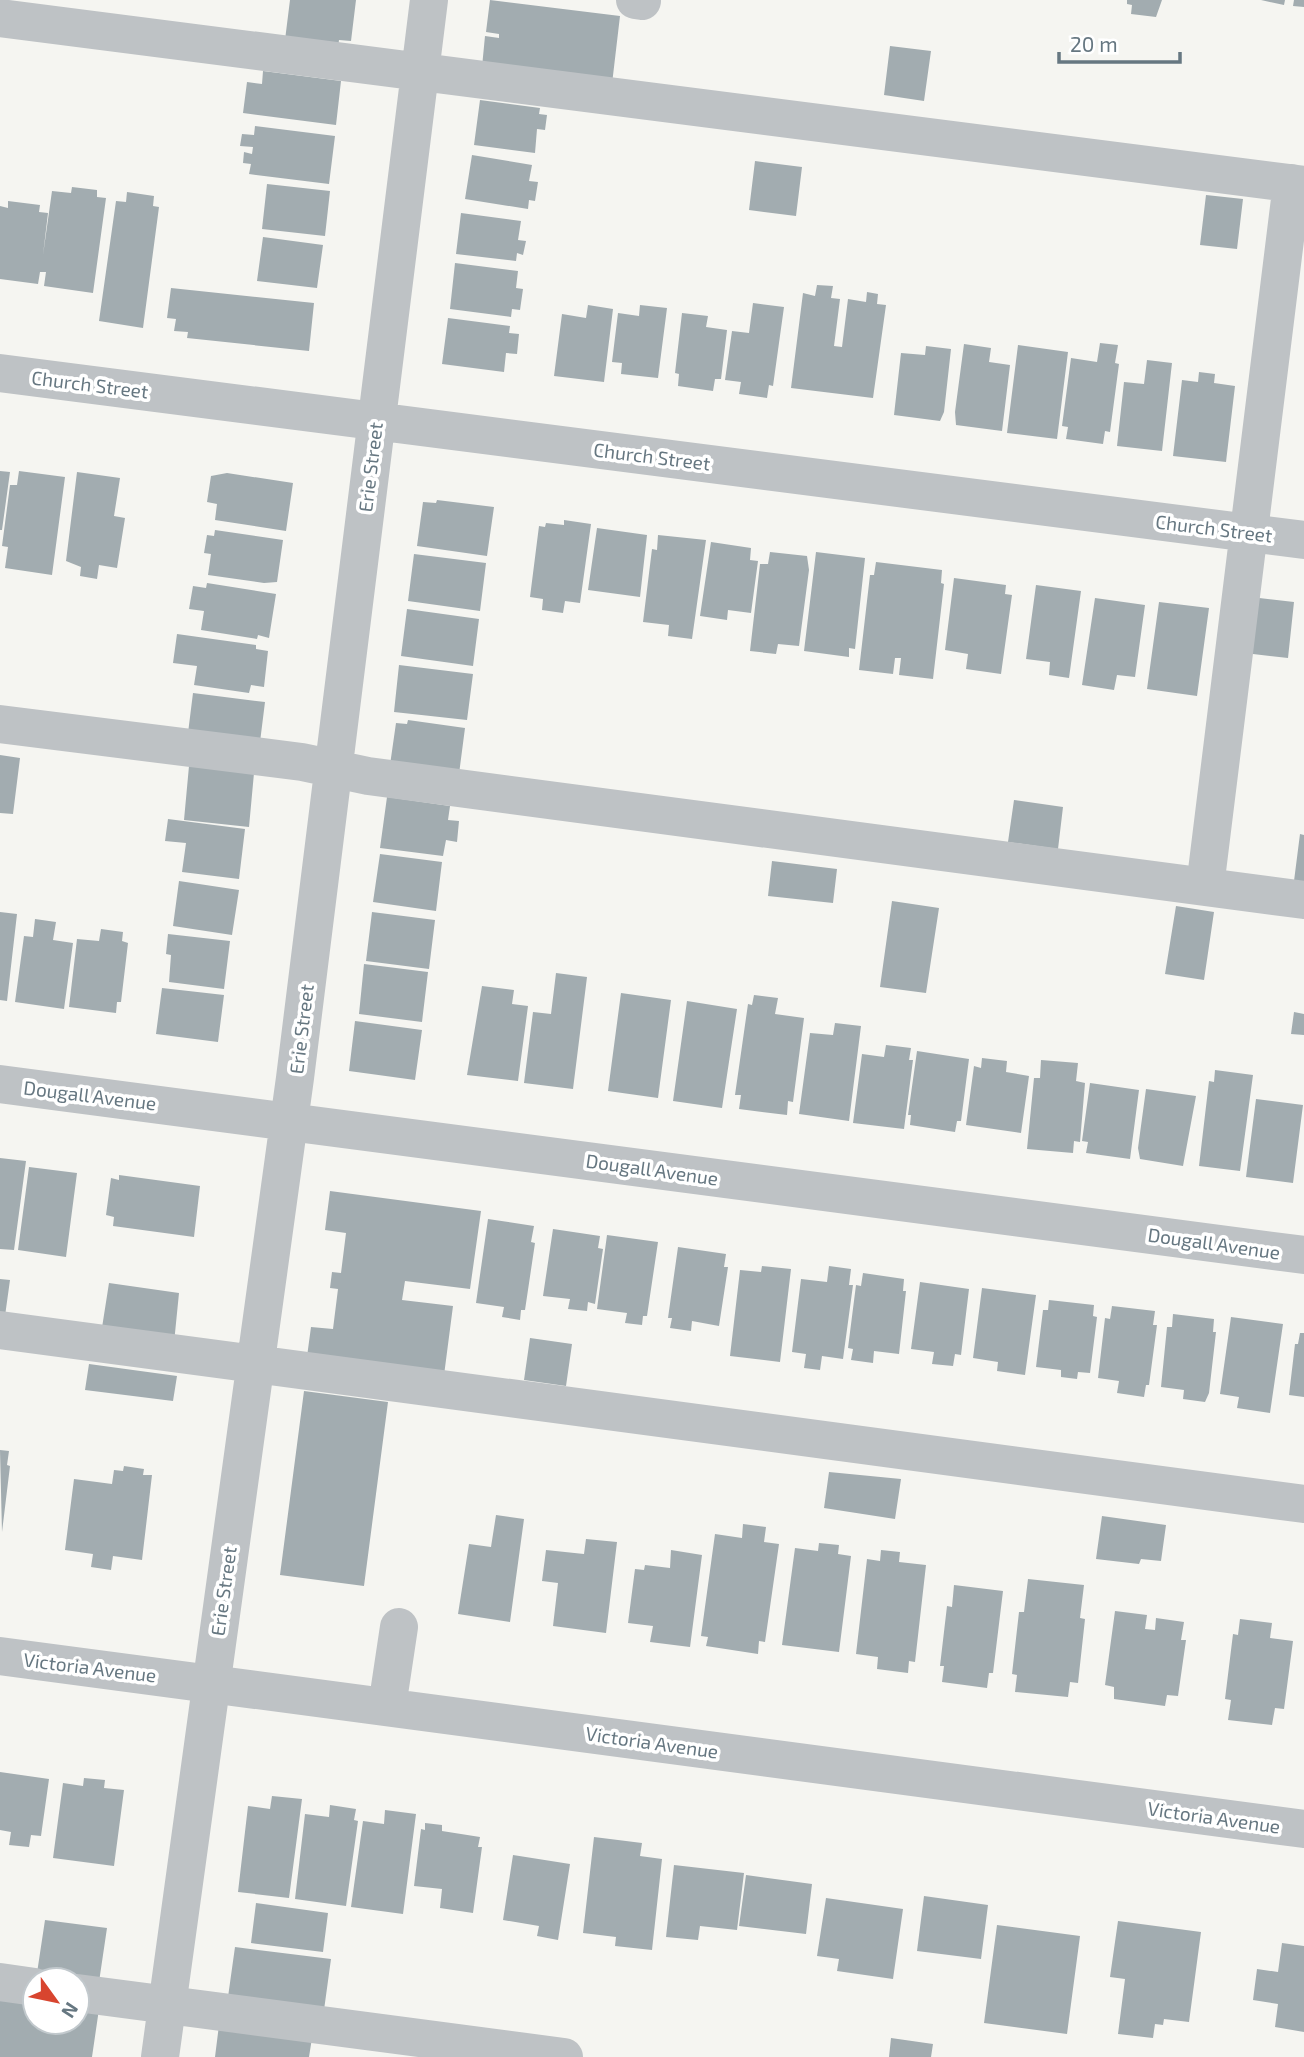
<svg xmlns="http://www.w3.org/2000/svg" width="1304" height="2057" viewBox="0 0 1304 2057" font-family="'Exo 2',sans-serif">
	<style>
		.building { fill: #a2acb0 }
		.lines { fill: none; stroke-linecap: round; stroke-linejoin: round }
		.minor { stroke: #bec2c5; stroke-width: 38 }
		.labels { text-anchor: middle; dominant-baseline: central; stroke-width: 7; stroke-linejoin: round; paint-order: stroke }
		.street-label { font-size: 19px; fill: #667781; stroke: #fff }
	</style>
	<rect width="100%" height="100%" fill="#f5f5f1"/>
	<path class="building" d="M290,0H356L351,41L339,40L338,47L285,40Z
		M490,0L620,16L612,84L482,67L485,36L499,38V34L486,32Z
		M1127,0H1162L1156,17L1131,14L1132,5L1127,4Z
		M1261,0H1285L1284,5Z
		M1294,0H1304V7L1293,6Z
		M890,46L931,51L924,101L884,95Z
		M263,71L341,81L336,125L243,113L247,82L262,84Z
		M480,100L540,108L539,114L547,115L545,130L537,129L535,153L474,145Z
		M255,126L335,136L329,184L249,174L251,164L243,163L244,152L252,154L253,147L240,146L242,134L254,135Z
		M472,155L532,165L529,181L538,182L535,201L529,200L528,209L465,199Z
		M755,161L802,167L796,216L749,210Z
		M267,184L330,191L325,236L262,229Z
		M72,187L97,190V197L106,198L93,293L44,286L46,272H40L38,284L0,279V206L8,208V201L40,205L39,212L48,213L43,255L52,191L71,193Z
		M127,192L154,196L153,206L159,207L143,328L99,321L116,201L126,202Z
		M1206,195L1243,199L1237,249L1200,245Z
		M461,213L521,221L518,240L526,241L523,255L517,253L516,261L456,254Z
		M263,237L323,245L317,288L257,281Z
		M455,263L518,271L516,288L523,289L520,310L512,309L511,317L450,309Z
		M817,285L833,286L831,298L840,299L834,346L842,347L848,299L866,302L867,292L878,294L877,304L886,305L873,398L791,388L803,293L815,296Z
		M171,288L314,303L309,351L187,338L188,332L174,331L176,319L167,318Z
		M753,303L784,307L773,386L769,385L767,398L739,394L741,382L725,380L732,331L749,333Z
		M588,305L613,309L604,382L554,376L562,314L586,318Z
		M640,305L667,308L658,378L621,374L622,363L612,362L618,313L639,316Z
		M682,313L708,316L706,327L727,330L721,379H715L713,391L678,386L679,374L675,373Z
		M448,318L510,326L509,333L519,334L517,354L506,353L504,372L442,364Z
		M1100,343L1118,345L1115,363L1119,364L1110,432L1105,431L1103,444L1066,439L1068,427L1062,426L1071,358L1097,362Z
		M964,344L991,348L989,362L1010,365L1002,431L956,425L955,412Z
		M1018,345L1068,352L1057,439L1007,433Z
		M926,346L951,349L944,412L940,421L894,415L901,353L925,355Z
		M1147,360L1172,363L1162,451L1117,446L1124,382L1144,384Z
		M1199,372L1215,374L1214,383L1235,386L1226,462L1173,456L1182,380L1198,382Z
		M0,471L10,472L2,530H0Z
		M19,471L65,477L52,575L5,568L8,547L2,546L10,485H17Z
		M77,472L120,478L114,516L125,518L117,568L99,565L97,579L80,576L81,567L66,561Z
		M227,473L293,483L286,531L215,520L217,504L207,502L211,476Z
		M437,500L494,507L487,556L417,546L423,502L436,503Z
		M564,520L591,524L580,603L565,601L563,613L542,610L543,599L530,597L539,526L545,527L546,523L564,525Z
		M597,528L647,535L640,597L588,590Z
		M215,530L283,540L277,582L264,583L208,575L211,554L204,553L207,535L214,536Z
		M658,535L706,540L692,639L668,636L669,625L643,622L652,549L657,550Z
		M711,542L751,548L750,560L758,561L751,613L728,610L727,620L700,616Z
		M770,552L807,556L809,570L799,646L778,644L776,654L750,651L760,564H768Z
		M816,552L865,558L855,649L849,648V657L804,651Z
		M414,554L486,563L480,611L408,601Z
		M876,562L942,570L941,583L944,584L933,679L899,675L901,658H895L893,674L859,670L870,575H874Z
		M954,578L1006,585L1005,594L1012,595L1001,674L966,669L968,654L945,650Z
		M207,583L276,594L269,638L258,635L257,639L201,630L204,611L189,609L193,586L206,588Z
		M1036,585L1081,591L1069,678L1049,675L1050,662L1026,659Z
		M1242,596L1294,602L1288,658L1236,652Z
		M1095,598L1145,605L1135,677L1117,675L1114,690L1082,685Z
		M1159,602L1209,608L1197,696L1147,689Z
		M407,609L479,619L473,666L401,656Z
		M177,634L256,645V649L268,651L264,687L251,685L249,693L194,685L197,666L173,663Z
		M399,665L473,674L467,720L394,712Z
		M193,693L265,702L259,750L187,741Z
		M408,720L465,728L459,774L390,765L396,723L407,724Z
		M0,755L20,758L13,814L0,813Z
		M189,766L254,773L249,827L184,820Z
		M387,797L450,806L448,820L459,821L457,842L446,840L443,856L380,848Z
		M1014,800L1063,807L1058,849L1008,842Z
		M168,819L245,829L239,879L182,872L186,843L165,841Z
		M1300,834L1304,835V882L1294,881Z
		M380,854L442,862L436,911L373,902Z
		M772,861L837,869L833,903L768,896Z
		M179,881L239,890L232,935L173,926Z
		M892,901L939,908L926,993L880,987Z
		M1176,906L1214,912L1204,980L1165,974Z
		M0,912L17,914L7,1001L0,1000Z
		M372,912L435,920L429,969L366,961Z
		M35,919L56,922L53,940L73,943L64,1009L15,1002L24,936L33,937Z
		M101,929L123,932L122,941L128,943L121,1002H117L116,1013L69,1007L77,939L99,941Z
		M168,934L230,941L224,989L169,982L171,955L166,954Z
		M364,964L428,972L422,1022L359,1014Z
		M556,973L587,977L573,1089L524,1083L533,1012L551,1014Z
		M482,986L514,990L512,1004L528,1006L518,1081L467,1075Z
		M162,988L224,995L218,1042L156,1034Z
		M621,993L671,1000L658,1098L608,1091Z
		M754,995L778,998L775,1014L804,1018L793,1102L788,1101L787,1115L739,1109L741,1095H735L748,1004L752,1005Z
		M687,1001L737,1009L722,1108L673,1101Z
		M1294,1012L1304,1014V1035L1291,1034Z
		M355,1021L422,1030L415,1080L349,1071Z
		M835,1023L861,1026L849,1121L799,1114L810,1033L833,1035Z
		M886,1045L911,1048L909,1060H913L904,1129L853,1123L862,1054L884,1057Z
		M917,1051L969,1059L961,1121H957L955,1132L910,1125L911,1115H908Z
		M982,1058L1007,1061L1006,1072L1029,1076L1021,1133L966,1125L974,1066L981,1068Z
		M1041,1060L1078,1063L1076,1081L1085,1083L1080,1142L1074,1141L1073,1153L1027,1149L1034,1078H1040Z
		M1215,1070L1253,1075L1240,1171L1199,1166L1209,1081L1214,1082Z
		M1090,1083L1139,1090L1130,1159L1086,1153L1088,1142L1082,1141Z
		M1146,1089L1196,1096L1183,1166L1140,1159L1138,1148Z
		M1256,1099L1303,1105L1293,1183L1246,1177Z
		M0,1158L26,1161L14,1250L0,1249Z
		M29,1167L77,1173L66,1257L18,1250Z
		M119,1175L200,1186L194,1237L113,1226L114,1217L106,1215L111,1178L119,1180Z
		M330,1191L481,1211L470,1289L405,1281L402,1300L453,1306L443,1383L306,1364L311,1327L333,1329L338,1289L330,1288L332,1272L341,1273L346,1233L325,1230Z
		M488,1219L534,1226L531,1242L535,1243L525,1310H521L520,1320L502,1317L504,1307L476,1303Z
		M553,1229L600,1236L598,1248L603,1249L595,1304L588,1302L587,1311L568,1309L570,1299L543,1296Z
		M607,1235L658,1242L647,1316H643L642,1325L625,1323L627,1313L597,1309Z
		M678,1247L726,1254L724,1267H728L719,1326L692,1321L691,1331L670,1328L672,1318H668Z
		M762,1266L791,1269L780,1362L730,1356L740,1270L761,1272Z
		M829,1266L851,1269L849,1285H853L843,1359L822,1356L820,1370L804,1368L806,1354L792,1352L801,1279L827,1282Z
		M863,1273L904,1279L903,1291H906L899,1354L874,1351L873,1363L851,1360L853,1349L848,1348L856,1285L861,1286Z
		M0,1279L10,1280L5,1316L0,1315Z
		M920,1282L969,1289L961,1355L955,1354L953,1366L932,1364L934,1352L911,1349Z
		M109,1283L179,1293L174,1343L101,1334Z
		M982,1288L1036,1295L1025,1375L997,1371L998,1362L973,1358Z
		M1049,1300L1094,1305L1093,1316L1097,1317L1090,1373L1078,1372L1077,1379L1061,1377V1370L1036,1367L1043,1310H1048Z
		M1112,1306L1155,1311L1153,1325H1157L1149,1385H1146L1144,1397L1117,1393L1119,1381L1098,1378L1105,1318L1110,1319Z
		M1173,1314L1214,1319L1213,1332H1216L1209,1393L1205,1402L1183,1399L1184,1390L1161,1387L1167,1327H1172Z
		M1231,1317L1283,1324L1270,1413L1237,1408L1239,1397L1220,1394Z
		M1300,1333H1304V1397L1289,1395L1295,1344H1298Z
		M530,1338L572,1344L566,1386L524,1380Z
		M89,1364L177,1376L173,1401L85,1390Z
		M304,1391L388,1402L364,1586L280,1575Z
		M0,1450L9,1451L7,1465L10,1466L2,1532Z
		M124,1466L144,1469L143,1475H152L142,1560L113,1556L111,1570L91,1567L93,1554L65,1550L74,1479L112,1484L114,1470L123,1471Z
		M829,1472L901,1479L895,1519L824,1508Z
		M496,1515L524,1519L510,1622L458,1614L469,1544L491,1547Z
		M1102,1516L1166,1525L1161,1561L1141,1559L1139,1564L1096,1559Z
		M743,1524L766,1527L764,1542L779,1544L765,1642L759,1641L758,1654L706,1646L708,1637L701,1636L715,1534L742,1538Z
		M586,1539L617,1542L606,1633L553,1626L558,1583L542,1581L546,1550L584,1554Z
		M819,1543L839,1545L838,1554L851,1556L839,1652L782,1645L795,1548L818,1551Z
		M671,1550L702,1555L690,1647L650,1642L653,1626L628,1623L635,1569L644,1570L645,1565L670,1568Z
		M881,1550L900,1552L899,1562L926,1565L915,1662L909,1661L908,1673L877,1669L878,1657L856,1654L867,1559L880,1561Z
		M1028,1579L1084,1585L1080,1618L1085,1619L1078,1683L1070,1682L1068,1697L1015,1692L1017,1675L1012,1674L1019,1612H1024Z
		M954,1585L1003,1591L993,1673H989L987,1688L942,1682L944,1666H940L947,1606L952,1607Z
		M1115,1611L1147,1615L1145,1629L1155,1630L1156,1618L1184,1622L1181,1640H1186L1178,1696L1167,1695L1165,1706L1114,1699V1687L1105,1685Z
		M1240,1619L1272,1623L1270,1638L1293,1641L1284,1709L1275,1708L1272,1725L1228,1720L1231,1700L1225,1699L1233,1634L1238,1635Z
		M0,1772L49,1779L41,1836L31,1835L29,1847L9,1845L11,1832L0,1830Z
		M84,1778L105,1780L104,1788L124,1790L114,1866L53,1858L63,1783L83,1786Z
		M272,1796L302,1799L289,1898L238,1892L248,1806L270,1809Z
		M330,1805L356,1809L354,1820L358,1821L346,1906L295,1899L305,1814L329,1817Z
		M385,1810L416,1814L403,1914L351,1907L363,1821L384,1824Z
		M425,1823L442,1825V1831L480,1837L478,1847H482L473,1913L440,1908L442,1889L414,1886L421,1829L425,1830Z
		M594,1837L642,1843L640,1856L662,1859L652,1950L615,1946L616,1937L583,1933Z
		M513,1855L570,1864L558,1940L537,1936L539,1926L503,1920Z
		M674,1865L744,1873L737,1930L700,1926L698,1940L666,1937Z
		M746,1875L812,1884L806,1934L739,1926Z
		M924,1896L988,1905L981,1959L917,1951Z
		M826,1898L903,1909L893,1979L837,1971L839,1959L817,1956Z
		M256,1903L328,1913L323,1952L251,1943Z
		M45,1920L107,1928L99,1982L37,1973Z
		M1118,1921L1201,1932L1189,2022L1164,2019L1163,2025L1155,2024L1153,2038L1118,2034L1125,1979L1110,1977Z
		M997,1925L1080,1936L1067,2034L984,2023Z
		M1282,1943L1304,1946V2032L1275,2027L1278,2004L1253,2000L1257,1969L1278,1972Z
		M235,1947L331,1959L324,2010L228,1997Z
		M0,1996L35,2000V2022H77V2006L99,2009L92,2057H0Z
		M219,2025L312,2038L309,2057H215Z
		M891,2038L933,2044L931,2057H889Z"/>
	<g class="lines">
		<path class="minor" d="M635,0L642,1
			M0,18L1304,185
			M0,373L1304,540
			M0,724L302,762L368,776L1304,900
			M1205,887L1292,183
			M0,1084L1304,1255
			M0,1330L1304,1504
			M0,1656L1304,1829
			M387,1707L399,1627
			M0,1982L35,1987
			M77,1993L564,2057
			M160,2057L295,1078L429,0"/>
	</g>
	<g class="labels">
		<g class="street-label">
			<text transform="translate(90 384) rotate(7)">Church Street</text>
			<text transform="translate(652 456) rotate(7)">Church Street</text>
			<text transform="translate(370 467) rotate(-83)">Erie Street</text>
			<text transform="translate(1214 528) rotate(7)">Church Street</text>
			<text transform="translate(301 1029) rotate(-83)">Erie Street</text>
			<text transform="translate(90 1095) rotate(7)">Dougall Avenue</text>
			<text transform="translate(652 1169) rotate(8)">Dougall Avenue</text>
			<text transform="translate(1214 1243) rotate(8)">Dougall Avenue</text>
			<text transform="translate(223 1591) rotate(-82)">Erie Street</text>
			<text transform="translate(90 1667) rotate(7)">Victoria Avenue</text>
			<text transform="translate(652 1742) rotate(8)">Victoria Avenue</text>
			<text transform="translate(1214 1817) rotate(8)">Victoria Avenue</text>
		</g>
	</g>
	<g transform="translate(56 2001) rotate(123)"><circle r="33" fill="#ffffff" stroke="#c2c9cd" stroke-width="2"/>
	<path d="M0-5L12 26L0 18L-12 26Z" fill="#d8452f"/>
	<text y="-10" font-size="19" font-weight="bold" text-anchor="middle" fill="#667781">N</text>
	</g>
	<path d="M1059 52v10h121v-10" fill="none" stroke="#667781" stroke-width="3.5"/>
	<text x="1070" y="52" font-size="21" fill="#667781" stroke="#ffffff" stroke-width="5" paint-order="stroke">20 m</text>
</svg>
